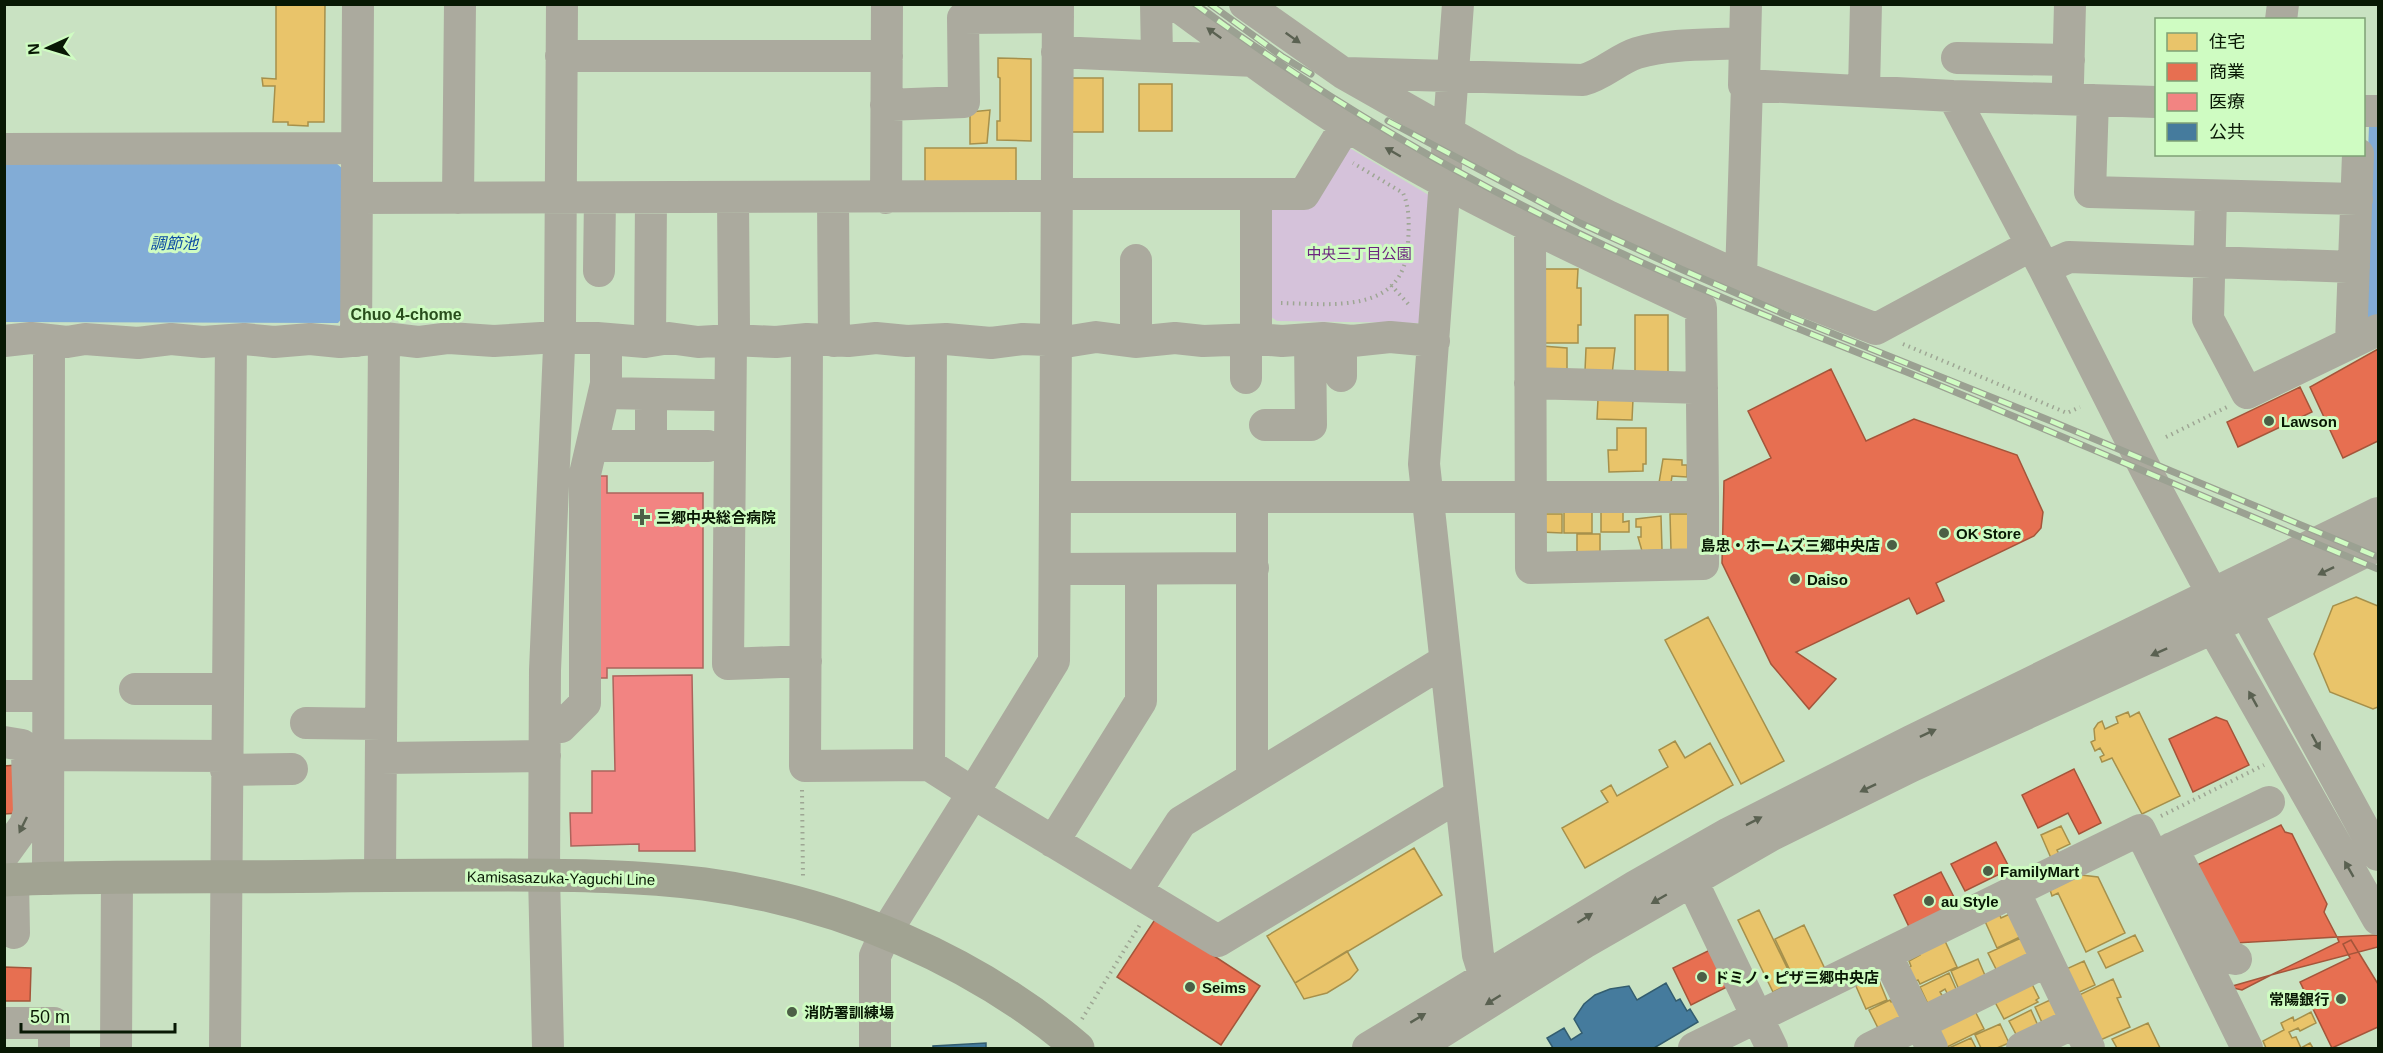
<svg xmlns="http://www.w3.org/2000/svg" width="2383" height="1053" viewBox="0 0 2383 1053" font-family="Helvetica,'Noto Sans JP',sans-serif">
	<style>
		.green { fill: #d5c2da }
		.water { fill: #82acd6 }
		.homes { fill: #e9c46a; stroke: #a6904b; stroke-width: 1.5 }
		.shops { fill: #e76f51; stroke: #a4553a; stroke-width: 1.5 }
		.health { fill: #f28482; stroke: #ac645c; stroke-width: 1.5 }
		.public { fill: #457b9d; stroke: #335d6f; stroke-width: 1.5 }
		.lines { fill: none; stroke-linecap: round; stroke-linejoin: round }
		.path { stroke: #9ea694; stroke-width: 4; stroke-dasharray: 1.5 4.5; stroke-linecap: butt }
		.minor { stroke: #abaa9e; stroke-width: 32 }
		.major { stroke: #a1a392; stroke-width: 33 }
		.rail-casing { stroke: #9ba192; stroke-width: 7 }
		.rail { stroke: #cffcc2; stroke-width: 4.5; stroke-dasharray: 14; stroke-linecap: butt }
		.oneway { fill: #5a6151 }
		.poi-dot { fill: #4c5f46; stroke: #cffcc2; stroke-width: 2 }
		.labels { text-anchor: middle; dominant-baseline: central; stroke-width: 6; stroke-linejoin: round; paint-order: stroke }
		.park-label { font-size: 15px; fill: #6c257f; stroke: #cffcc2 }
		.poi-label { font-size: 15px; font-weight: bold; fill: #081804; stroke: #cffcc2; text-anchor: start }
		.street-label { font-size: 15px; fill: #081804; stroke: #cffcc2 }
		.water-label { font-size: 16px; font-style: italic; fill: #0c4ca3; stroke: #cffcc2 }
		.neighbourhood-label { font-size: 16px; font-weight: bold; fill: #294e1c; stroke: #cffcc2 }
	</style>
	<rect width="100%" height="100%" fill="#c9e2c2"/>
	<path class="green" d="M1348,147L1432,197L1420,323L1277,321L1268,315L1267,211Z"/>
	<path class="water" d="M2378,120V320L2362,317L2369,126Z
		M336,163L343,169L344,316L338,323L5,322L4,164Z"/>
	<path class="homes" d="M276,4H325L324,122H308V126L288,125V122H273L275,86H263L262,78L276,79Z
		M998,58L1031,59V141L997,140V121H1000V78L998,77Z
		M1069,78H1103V132H1068Z
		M1139,84H1172V131H1139Z
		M990,110L987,143L970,144V112Z
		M925,148H1016V183H925Z
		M1543,269H1578L1577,288H1581V325H1578V343H1543Z
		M1635,315H1668V374H1635Z
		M1542,346L1567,348V373L1541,372Z
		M1586,348H1615L1612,375L1585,371Z
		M1598,399H1633L1632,420L1597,419Z
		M1617,428H1646V464H1643V471L1609,472L1608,450H1617Z
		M1663,459L1682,460V465H1687V477L1672,476L1671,483H1659Z
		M1601,510H1623V522L1629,521V532H1601Z
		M1564,511H1592V533H1564Z
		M1540,514H1562V533L1540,532Z
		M1670,514H1692V550H1671Z
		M1661,516L1662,550L1642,551L1638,537H1641V527H1636V519Z
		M1577,534H1600V555L1577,556Z
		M2356,597L2378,606V707L2373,709L2330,692L2314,654L2333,606Z
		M1708,617L1784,761L1741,784L1665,640Z
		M2128,712L2130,717L2139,712L2180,796L2142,814L2112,758L2102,762L2100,757L2104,755L2100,748L2095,751L2091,742L2095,740L2094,729L2098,723L2102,721L2105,729L2118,723L2116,717Z
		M1675,741L1685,758L1710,743L1733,785L1585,868L1562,828L1608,802L1601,791L1611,785L1617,796L1668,767L1659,750Z
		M2061,826L2070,844L2057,850L2059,854L2051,858L2041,835Z
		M1414,848L1442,895L1295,983L1267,936Z
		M2081,875L2098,877L2125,933L2086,952L2058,893L2052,896L2050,890Z
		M1759,910L1794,982L1773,992L1738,920Z
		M1999,913L2001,918L2012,913L2022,936L1997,948L1984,919Z
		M1804,925L1825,969L1796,983L1775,939Z
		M2135,935L2143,951L2106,968L2098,952Z
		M2021,938L2030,958L1998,973L1988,953Z
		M1945,941L1957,967L1920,984L1918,980L1911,983L1904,969L1911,966L1909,961L1920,955L1918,952Z
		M1347,951L1358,970L1350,979L1327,993L1304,999L1295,983Z
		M1978,959L1987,980L1960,992L1951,971Z
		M2084,961L2095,985L2075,994L2064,970Z
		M1949,973L1957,991L1948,995L1945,989L1940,992L1943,997L1928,1004L1920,987Z
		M1878,978L1887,1000L1866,1009L1855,984L1866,979L1868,983Z
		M2113,979L2121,997L2117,998L2130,1027L2098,1041L2077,996Z
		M2032,984L2039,998L2036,1000L2038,1002L2004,1019L1995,1002Z
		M1890,1000L1891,1002L1895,1001L1903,1017L1879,1030L1869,1010Z
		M2050,1000L2059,1019L2044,1027L2035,1007Z
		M2031,1010L2039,1028L2018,1038L2009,1021Z
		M1975,1011L1984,1029L1945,1048L1936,1030Z
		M2311,1012L2316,1023L2300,1031L2298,1028L2289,1032L2292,1038L2296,1037L2301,1048L2310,1043L2313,1048H2266L2263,1041L2284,1030L2281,1023L2293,1017L2294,1021Z
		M2148,1023L2160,1048H2117L2112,1039Z
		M2000,1024L2009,1043L1997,1048H1981L1975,1035Z
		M1971,1038L1976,1048H1949Z"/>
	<path class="shops" d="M2378,349V441L2343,458L2310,387Z
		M1831,369L1866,441L1914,419L2017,455L2043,512L2041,528L2034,536L1936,583L1944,601L1917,614L1909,598L1796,652L1836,679L1809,709L1771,664L1722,563L1724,481L1771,458L1748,411Z
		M2300,387L2312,412L2238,447L2227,422Z
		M2216,717L2227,721L2249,765L2193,792L2169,739Z
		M17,765L19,813L4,814V766Z
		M2074,769L2101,823L2079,834L2068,813L2038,828L2022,795Z
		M2281,825L2285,832L2292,834L2327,904L2324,912L2337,937L2235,943L2197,865Z
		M1996,842L2010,869L1965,891L1951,864Z
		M1941,872L1958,905L1910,929L1894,895Z
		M1156,918L1260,986L1221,1045L1117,977Z
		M2378,935V947L2271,975L2339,942L2337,937Z
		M2351,940L2378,984V1027L2332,1048L2300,982L2350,958L2343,944Z
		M1712,949L1729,986L1691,1005L1673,968Z
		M4,967L31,968L30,1001H4Z
		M2271,975L2242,990L2229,987Z"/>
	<path class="health" d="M590,476H607V493H703V668H607V678H595Z
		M692,675L695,851H639V844L571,846L570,813H592V771H615L613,676Z"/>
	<path class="public" d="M1666,983L1676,1001L1680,999L1687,1011L1690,1009L1698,1022L1654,1048H1553L1547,1038L1564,1028L1571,1040L1582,1033L1574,1019L1584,1004L1595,995L1610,989L1629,986L1637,1000Z
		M986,1043V1048H933V1046Z"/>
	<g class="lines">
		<path class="path" d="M1391,285L1411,307
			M1281,303C1333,304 1405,315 1408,243C1409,227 1410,208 1403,193L1353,163
			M1903,344L2067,413L2080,407
			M2166,437L2227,407
			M802,790L803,879
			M2161,816L2264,765
			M1082,1019L1141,923"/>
		<path class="minor" d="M1058,4L1054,661L973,793L1218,941L1459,796
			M1156,4L1157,56
			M1175,4C1231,45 1287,88 1346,125C1459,196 1581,251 1701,308L1703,497
			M1245,4L1343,73L1509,167L1610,217L1732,273L1876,329L2032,245
			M1458,4L1424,464L1478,955L1485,977
			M1746,4L1744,85L1953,96L2156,102
			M2281,20L2283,4
			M1057,52L1255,61
			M561,56H887
			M1957,58L2069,60
			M1346,73L1583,80C1603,75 1618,59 1637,53C1671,43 1710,45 1745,43
			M2068,82L2070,4
			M1864,90L1866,4
			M1953,96L2044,268L2147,472L2213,595V628L2378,919
			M2093,100L2090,192L2357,199
			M886,105L964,102L963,18L1058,17
			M2364,111H2378
			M4,149L357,148
			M1057,194H1304L1346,125
			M2211,196L2208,319L2247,393L2378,330
			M357,198L1057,196
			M458,198L460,4
			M733,198L734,328L731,340L728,664L806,661
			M833,198L834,341
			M886,198L887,4
			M2044,268L2069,257L2354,267
			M599,271L600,198
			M1741,277L1747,85
			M807,339L805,766L929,765L973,793L886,932L875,956V1048
			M1256,339V195
			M1341,340V376
			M4,341L31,338L67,342L85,339L138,343L171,339L203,342L244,339L274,342L310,339L340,342L384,338L418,342L449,338L494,341L541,338H597L645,342L669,338L698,342L731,340L776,342L807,339L848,341L876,338L907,341L946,339L991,343L1023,339L1071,341L1096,337L1135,342L1175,338L1203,341L1256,339L1282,341L1323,338L1352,341L1390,337L1434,341
			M356,341L358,4
			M650,341L651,198
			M1136,342V260
			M2351,343L2358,154
			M1246,378V339
			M1530,383L1702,388
			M604,393L711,395
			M1265,425H1311L1310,339
			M592,446H708
			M651,446V394
			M1055,497H1703V564L1531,568L1530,227
			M1056,569L1253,568
			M2227,602L2245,611L2378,855
			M135,689H227
			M4,696H48
			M306,723L381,724
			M545,728L561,727L585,703V474L606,384V339
			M4,742L22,745L27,754L29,812L25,825L4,854
			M48,755L226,756
			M381,758L545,756
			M929,765L931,341
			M226,770L292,769
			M1252,778V497
			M1053,842L1141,701V569
			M2172,848L2230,958L2236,959
			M2154,857L2269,802
			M380,875L384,338
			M48,879L49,341
			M13,880L14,933
			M1692,881L1772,1048
			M1136,891L1181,822L1445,661
			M2015,893L2089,1048
			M1886,954L1932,1048
			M4,1023H54V1048
			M116,1048L117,878
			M225,1048L231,340
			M548,1048L544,875L545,670L560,325L562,4
			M1368,1048L1634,887L1729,833L1911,741L2378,513
			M1416,1048L1584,943L1772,835L1912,766L2213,628L2378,545
			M1694,1048L2140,830L2247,1048
			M1870,1048L2047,961
			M2022,1048L2076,1022"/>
		<path class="major" d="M4,880C114,875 225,878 335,876C393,875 450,875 508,875C574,875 639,876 704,884C839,902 975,960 1078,1048"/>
		<g class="rail-casing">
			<path id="rail" d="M1195,4C1314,91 1441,167 1574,231C1684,284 1796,328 1909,373C2066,437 2221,505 2378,569
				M1210,4L1283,57L1311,74
				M1388,121L1580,223L1683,270L1784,314L2051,421L2378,557"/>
		</g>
		<use href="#rail" class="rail"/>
	</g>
	<defs><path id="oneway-solid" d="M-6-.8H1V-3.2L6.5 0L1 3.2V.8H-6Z" transform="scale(1.5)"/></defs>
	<g class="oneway">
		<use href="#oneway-solid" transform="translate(1214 33) rotate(-144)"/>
		<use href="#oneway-solid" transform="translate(1293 38) rotate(35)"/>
		<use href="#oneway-solid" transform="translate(1393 152) rotate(-150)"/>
		<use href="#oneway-solid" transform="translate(2326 571) rotate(154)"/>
		<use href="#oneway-solid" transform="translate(2159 652) rotate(156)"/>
		<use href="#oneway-solid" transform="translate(2253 699) rotate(-119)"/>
		<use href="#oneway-solid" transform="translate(1928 733) rotate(-25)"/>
		<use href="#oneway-solid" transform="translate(2316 742) rotate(61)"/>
		<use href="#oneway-solid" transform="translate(1868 788) rotate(154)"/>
		<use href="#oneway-solid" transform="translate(1754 821) rotate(-27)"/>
		<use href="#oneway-solid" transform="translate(23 825) rotate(116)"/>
		<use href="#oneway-solid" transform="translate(2349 869) rotate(-120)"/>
		<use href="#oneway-solid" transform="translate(1659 899) rotate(150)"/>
		<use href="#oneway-solid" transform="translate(1585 918) rotate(-32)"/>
		<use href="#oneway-solid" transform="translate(1493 1000) rotate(148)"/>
		<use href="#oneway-solid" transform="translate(1418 1018) rotate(-31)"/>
	</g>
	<g class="poi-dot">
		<circle cx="2269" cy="421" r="6"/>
		<path d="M639 508h6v6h6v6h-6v6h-6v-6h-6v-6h6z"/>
		<circle cx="1944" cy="533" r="6"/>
		<circle cx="1892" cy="545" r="6"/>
		<circle cx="1795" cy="579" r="6"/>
		<circle cx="1988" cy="871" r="6"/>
		<circle cx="1929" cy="901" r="6"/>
		<circle cx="1702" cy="977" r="6"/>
		<circle cx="1190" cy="987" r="6"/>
		<circle cx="2341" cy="999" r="6"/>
		<circle cx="792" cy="1012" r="6"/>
	</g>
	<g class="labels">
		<g class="park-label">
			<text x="1359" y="253">中央三丁目公園</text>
		</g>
		<g class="poi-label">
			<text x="2281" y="421">Lawson</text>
			<text x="656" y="517">三郷中央総合病院</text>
			<text x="1956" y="533">OK Store</text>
			<text x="1880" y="545" text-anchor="end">島忠・ホームズ三郷中央店</text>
			<text x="1807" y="579">Daiso</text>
			<text x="2000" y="871">FamilyMart</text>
			<text x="1941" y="901">au Style</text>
			<text x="1714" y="977">ドミノ・ピザ三郷中央店</text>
			<text x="1202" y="987">Seims</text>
			<text x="2329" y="999" text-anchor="end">常陽銀行</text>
			<text x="804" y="1012">消防署訓練場</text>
		</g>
		<g class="street-label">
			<text transform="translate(561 878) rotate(1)">Kamisasazuka-Yaguchi Line</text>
		</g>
		<g class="water-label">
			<text x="174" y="243">調節池</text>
		</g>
		<g class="neighbourhood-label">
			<text x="406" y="314">Chuo 4-chome</text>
		</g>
	</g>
	<rect width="2383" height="1053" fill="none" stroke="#081804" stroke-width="12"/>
	<rect x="2155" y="18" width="210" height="138" fill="#cffcc2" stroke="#7fa176" stroke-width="1.5"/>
	<rect x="2167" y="33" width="30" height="18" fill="#e9c46a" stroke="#7fa176" stroke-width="1.5"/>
	<text x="2209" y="48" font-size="18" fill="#081804">住宅</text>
	<rect x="2167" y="63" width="30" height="18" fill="#e76f51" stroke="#7fa176" stroke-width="1.5"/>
	<text x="2209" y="78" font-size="18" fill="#081804">商業</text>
	<rect x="2167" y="93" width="30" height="18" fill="#f28482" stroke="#7fa176" stroke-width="1.5"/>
	<text x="2209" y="108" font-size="18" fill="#081804">医療</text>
	<rect x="2167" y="123" width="30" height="18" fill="#457b9d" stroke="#7fa176" stroke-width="1.5"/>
	<text x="2209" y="138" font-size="18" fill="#081804">公共</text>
	<g transform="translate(48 48) rotate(266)" stroke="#cffcc2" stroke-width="4.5" paint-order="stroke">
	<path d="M0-4.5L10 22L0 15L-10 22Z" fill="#081804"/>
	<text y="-9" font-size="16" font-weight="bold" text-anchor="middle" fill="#081804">N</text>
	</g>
	<path d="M21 1023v9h154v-9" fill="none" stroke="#081804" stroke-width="3"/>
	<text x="30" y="1023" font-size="18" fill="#081804" stroke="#cffcc2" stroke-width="4.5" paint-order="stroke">50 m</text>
</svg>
